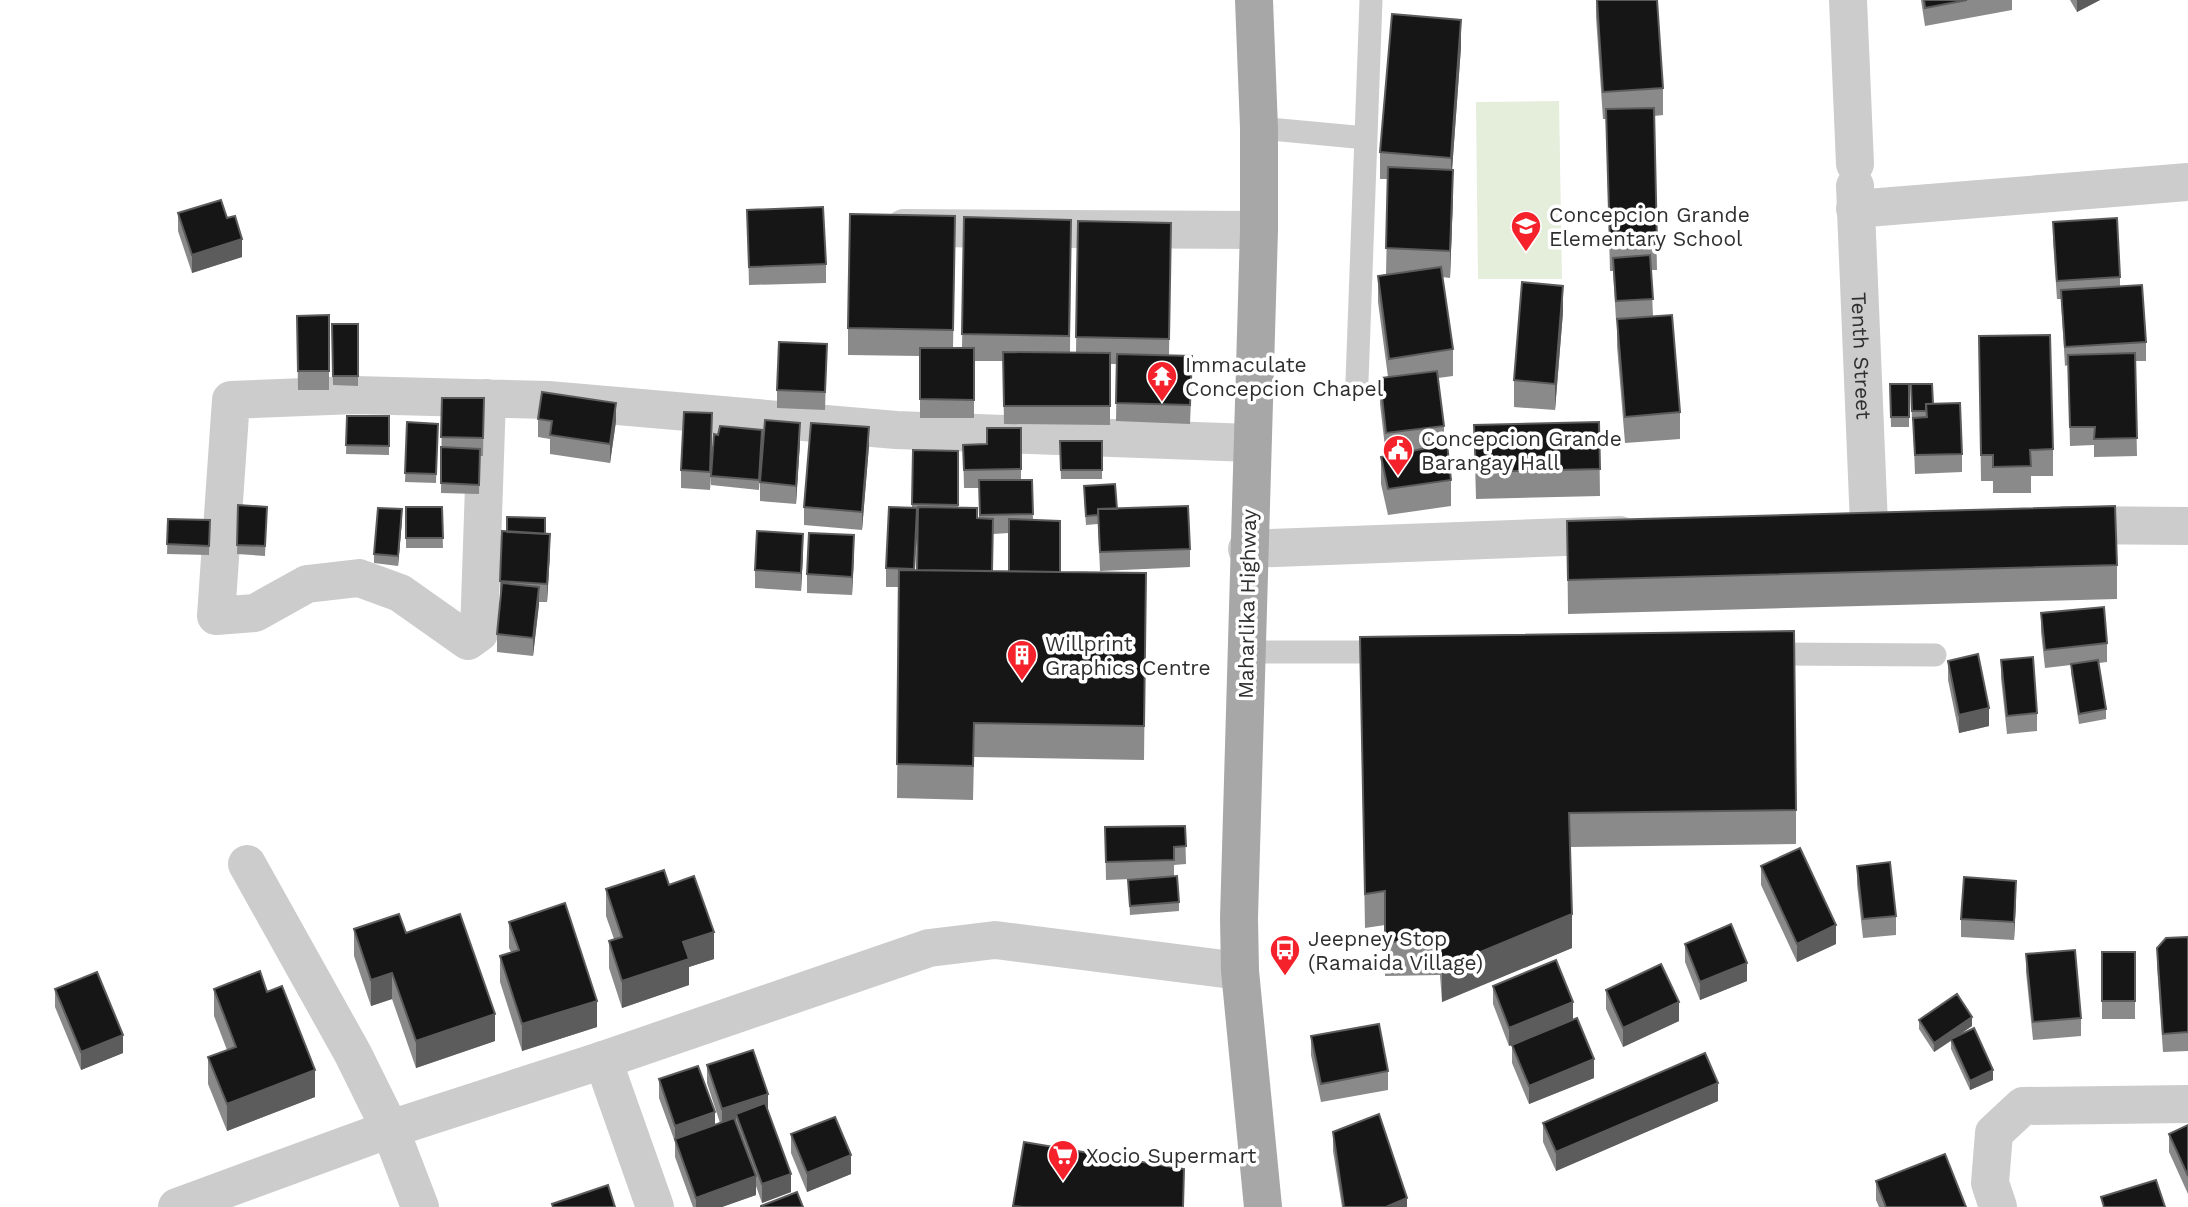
<svg xmlns="http://www.w3.org/2000/svg" width="2188" height="1207" viewBox="0 0 2188 1207" font-family="'Work Sans',sans-serif">
	<style>
		.green { fill: #e5eddb }
		.lines { fill: none; stroke-linecap: round; stroke-linejoin: round }
		.service { stroke: #ccc; stroke-width: 23 }
		.minor { stroke: #ccc; stroke-width: 38 }
		.primary { stroke: #a7a7a7; stroke-width: 38 }
		.wall { fill: #8a8a8a; fill-rule: evenodd }
		.shaded-wall { fill: #5c5c5c }
		.building { fill: #161616; stroke: #5c5c5c; stroke-width: 2 }
		.labels { text-anchor: middle; dominant-baseline: central; stroke-width: 7; stroke-linejoin: round; paint-order: stroke }
		.poi-label { font-size: 21px; fill: #2f2f2f; stroke: #fff; text-anchor: start }
		.street-label { font-size: 21px; fill: #2f2f2f; stroke: #fff }
	</style>
	<rect width="100%" height="100%" fill="#fff"/>
	<path class="green" d="M1559,101L1562,279H1478L1476,102Z"/>
	<g class="lines">
		<path class="service" d="M1259,128L1366,138
			M1357,381L1371,0
			M1246,652H1390
			M1764,654L1935,655"/>
		<g class="minor">
			<path d="M1848,0L1855,164"/>
			<path id="s1" d="M1855,186L1869,525"/>
			<path d="M1855,209L2188,182"/>
			<path d="M904,228L1259,230"/>
			<path d="M487,398L479,633L468,641L400,593L359,578L307,584L255,613L216,616L231,400L355,395L548,400L896,430L1251,443"/>
			<path d="M2065,525L2188,526"/>
			<path d="M1247,549L1620,535"/>
			<path d="M247,864L353,1054L390,1129L420,1207"/>
			<path d="M603,1060L655,1207"/>
			<path d="M177,1207L390,1129L603,1060L929,948L995,940L1240,971"/>
			<path d="M1998,1207L1990,1183L1994,1133L2023,1106L2188,1104"/>
		</g>
		<path class="primary" d="M1254,0L1259,128V230L1239,918L1240,971L1263,1207"/>
	</g>
	<path class="wall" d="M1596,0H1657L1663,88V115L1654,116L1657,270H1651L1653,316L1680,412V439L1625,443L1617,346V320H1616L1613,271H1610L1606,119H1603L1596,17Z
		M1921,0H2012V10L1925,26Z
		M2070,0H2100L2077,12Z
		M1461,47L1452,170L1453,196L1450,278L1442,277L1453,349V376L1438,378L1444,426V445L1451,480V506L1388,515L1381,484V457L1386,456L1380,404V378L1388,377L1378,302V276L1386,274L1388,179H1380V152Z
		M747,210L826,264V283L749,285Z
		M178,213L242,257L192,273L178,231Z
		M964,217L1071,220L1070,353H1076L1078,221L1171,223L1169,355L1192,375L1190,424L1116,421L1117,364H1110V425L1004,424L1003,361H974V418H920V356L848,355V328L955,243L953,348H962Z
		M2053,222L2120,277V286L2146,342V361H2135L2137,456L2094,457V445L2070,446L2068,365L2065,366L2061,299H2057L2053,240Z
		M1563,312L1555,410L1514,407V380Z
		M329,315V390H298L297,316Z
		M332,324H358V386L333,385Z
		M1979,336L2053,449V476H2031V493H1993V481H1981Z
		M827,344L825,410L777,408V390Z
		M1890,384H1909V427H1891Z
		M1911,384L1933,404L1962,454V472L1915,474L1913,421H1912Z
		M442,398H484L483,456H480L479,494L441,493Z
		M347,416H389V455L346,454Z
		M538,419L616,421L610,463L550,454V439L538,437Z
		M407,422L438,424L436,483L405,482Z
		M1599,422L1600,496L1476,499L1474,425Z
		M1021,428V480H1032L1033,520L1060,572L1146,573L1144,760L974,757L973,800L897,798L899,587H886V568L912,508L913,450L958,451V508L977,518H979V488H964L963,445L987,444ZM917,522H918L917,570H915ZM1009,533V571H992L993,534Z
		M712,432L710,490L681,488V470Z
		M762,439L759,490L711,485V476Z
		M1060,441H1102V479H1061Z
		M800,442L796,504L760,501V482Z
		M869,446L862,530L804,525V507Z
		M1084,495L1117,509L1190,549V567L1100,571L1098,524L1086,525Z
		M238,505L267,507L265,556L237,554Z
		M406,507H442L443,548H406Z
		M168,519L210,520L209,555L167,554Z
		M402,519L398,566L374,563V554Z
		M1567,521L2117,565V599L1568,614Z
		M545,534L550,553L547,602H539L533,656L497,652V634L500,600V581Z
		M803,552L801,591L755,588V570Z
		M854,554L852,595L807,593V574Z
		M2041,613L2107,643V662L2099,663L2106,709V719L2079,724L2071,673V665L2045,668L2041,632Z
		M1360,637L1796,810V844L1570,847L1572,948L1442,1002L1440,975L1385,976V925L1365,928Z
		M2001,660L2037,713V731L2007,734L2001,678Z
		M1948,661L1989,726L1959,733L1948,680Z
		M1185,826L1186,864L1174,865V876L1179,902V911L1130,915L1128,880L1131,879L1106,880L1105,827Z
		M1761,866L1836,944L1797,962L1761,885Z
		M1857,866L1896,916V935L1863,938L1857,884Z
		M669,885L714,959L689,967V985L622,1008L609,968V941L614,939L606,916V889Z
		M2016,899L2014,940L1961,937V919Z
		M509,922L597,1027L522,1051L500,982V956L511,952L509,948Z
		M354,929L495,1041L416,1068L392,999L371,1006L354,956Z
		M2188,937V1051L2163,1052L2157,966V948Z
		M1685,944L1747,981L1700,1000L1685,962Z
		M2102,952H2135V1019H2102Z
		M2026,954L2081,1018V1036L2033,1040L2026,972Z
		M1493,986L1573,1019L1594,1078L1529,1104L1512,1063V1045L1509,1046L1493,1004Z
		M55,989L123,1053L81,1070L55,1007Z
		M214,989L267,992L315,1097L227,1131L208,1084V1057L227,1050L214,1016Z
		M1606,990L1679,1021L1623,1047L1606,1009Z
		M1919,1020L1972,1026L1957,1036L1993,1080L1970,1090L1951,1049V1041L1934,1052L1919,1029Z
		M1311,1036L1388,1071V1090L1321,1102L1311,1055Z
		M707,1065L768,1111L791,1192L762,1203L756,1186V1195L722,1207H693L675,1157V1142L659,1098V1079L715,1125L720,1123L707,1083Z
		M1718,1101L1556,1171L1543,1142V1123Z
		M2188,1125V1194L2169,1152V1134Z
		M1333,1132L1407,1207H1342L1333,1151Z
		M791,1134L851,1174L807,1192L791,1153Z
		M1876,1181L1966,1207H1879L1876,1200Z"/>
	<path class="shaded-wall" d="M2077,0H2100L2077,12Z
		M1461,20V47L1451,184V158Z
		M1453,170V196L1450,278V251Z
		M242,239V257L192,273V255Z
		M1563,286V312L1555,410V384Z
		M616,403V421L610,463V444Z
		M712,413V432L710,490V472Z
		M800,423V442L796,504V486Z
		M869,427V446L862,530V512Z
		M402,509V519L398,566V556Z
		M550,534V553L547,602V584Z
		M803,534V552L801,591V573Z
		M854,535V554L852,595V577Z
		M539,587V605L533,656V638Z
		M1989,708V726L1959,733V715Z
		M2016,881V899L2014,940V922Z
		M1572,914V948L1442,1002V968Z
		M1836,925V944L1797,962V944Z
		M714,932V959L689,967V985L622,1008V981L683,942Z
		M1747,963V981L1700,1000V982Z
		M392,973V999L371,1006V980Z
		M597,1001V1027L522,1051V1024Z
		M1573,1002V1020L1509,1046V1028Z
		M1679,1002V1021L1623,1047V1028Z
		M495,1014V1041L416,1068V1041Z
		M1972,1017V1026L1934,1052V1043Z
		M123,1035V1053L81,1070V1052Z
		M1594,1059V1078L1529,1104V1086Z
		M315,1070V1097L227,1131V1104Z
		M1993,1070V1080L1970,1090V1081Z
		M1718,1083V1101L1556,1171V1152Z
		M768,1094V1112L736,1114V1123L722,1128V1109Z
		M715,1112V1130L675,1141V1126Z
		M851,1155V1174L807,1192V1173Z
		M791,1174V1192L762,1203V1184Z
		M756,1176V1195L722,1207H696V1198Z
		M1407,1198V1207H1386Z"/>
	<path class="building" d="M1597,0H1657L1663,88L1603,92Z
		M1924,0H1967L1925,8Z
		M1392,14L1461,20L1451,158L1380,152Z
		M1654,108L1657,244L1610,245L1606,109Z
		M1388,167L1453,170L1450,251L1386,248Z
		M221,200L227,218L235,216L242,239L192,255L178,213Z
		M823,207L826,264L749,267L747,210Z
		M850,214L955,216L953,330L848,328Z
		M964,217L1071,220L1069,336L962,334Z
		M2117,218L2120,277L2057,281L2053,222Z
		M1078,221L1171,223L1169,339L1076,337Z
		M1650,255L1653,299L1616,301L1613,258Z
		M1441,267L1453,349L1389,359L1378,276Z
		M1522,282L1563,286L1555,384L1514,380Z
		M2142,285L2146,342L2065,347L2061,290Z
		M329,315V371H298L297,316Z
		M1672,315L1680,412L1625,417L1617,319Z
		M332,324H358V376H333Z
		M2050,335L2053,449L2030,450L2031,466L1993,467V455H1981L1979,336Z
		M779,342L827,344L825,392L777,390Z
		M920,348H974V400L920,399Z
		M1003,352L1110,353V406H1004Z
		M2135,353L2137,438L2094,439L2095,427H2070L2068,355Z
		M1117,354L1192,356L1190,405L1116,403Z
		M1437,371L1444,426L1386,433L1380,378Z
		M1890,384H1909V417H1891Z
		M1911,384H1932L1933,404H1926V411H1912Z
		M542,392L616,403L610,444L550,435L552,421L538,419Z
		M442,398H484L483,438L441,437Z
		M1960,403L1962,454L1915,455L1913,418L1927,417L1926,404Z
		M684,412L712,413L710,472L681,470Z
		M347,416H389V446L346,445Z
		M765,420L800,423L796,486L760,482Z
		M407,422L438,424L436,474L405,473Z
		M1599,422L1600,469L1476,472L1474,425Z
		M811,423L869,427L862,512L804,507Z
		M720,426L762,430L759,480L711,476L714,434L718,435Z
		M987,428H1021V469L964,470L963,445L987,444Z
		M1060,441H1102V470H1061Z
		M1447,444L1451,480L1388,489L1381,457Z
		M441,447L480,449L479,485L441,483Z
		M913,450L958,451V505L912,504Z
		M979,480H1032L1033,514L980,515Z
		M1115,484L1117,509H1098V515L1086,516L1084,486Z
		M238,505L267,507L265,546L237,545Z
		M1188,506L1190,549L1100,552L1098,509Z
		M2115,506L2117,565L1568,580L1567,521Z
		M406,507H442L443,538H406Z
		M889,507L917,508L914,569L886,568Z
		M918,507L977,508V518L993,519L992,571L917,570Z
		M378,508L402,509L398,556L374,554Z
		M507,517L545,518V534L507,532Z
		M168,519L210,520L209,546L167,544Z
		M1009,519L1060,521V572L1009,571Z
		M502,531L550,534L547,584L500,581Z
		M757,531L803,534L801,573L755,570Z
		M809,533L854,535L852,577L807,574Z
		M899,570L1146,573L1144,726L974,723L973,766L897,764Z
		M502,583L539,587L533,638L497,634Z
		M2104,607L2107,643L2045,650L2041,613Z
		M1794,631L1796,810L1569,813L1572,914L1442,968L1440,941L1385,942V891L1365,894L1360,637Z
		M1978,654L1989,708L1959,715L1948,661Z
		M2033,657L2037,713L2007,716L2001,660Z
		M2098,660L2106,709L2079,714L2071,664Z
		M1185,826L1186,846L1174,847V860L1106,862L1105,827Z
		M1800,848L1836,925L1797,944L1761,866Z
		M1890,862L1896,916L1863,919L1857,866Z
		M664,870L669,885L694,876L714,932L683,942L689,959L622,981L609,941L622,937L606,889Z
		M1177,876L1179,902L1130,906L1128,880Z
		M1964,877L2016,881L2014,922L1961,919Z
		M565,903L597,1001L522,1024L500,956L519,950L509,922Z
		M399,914L406,933L460,914L495,1014L416,1041L392,973L371,980L354,929Z
		M1731,924L1747,963L1700,982L1685,944Z
		M2188,937V1032L2163,1034L2157,948L2166,938Z
		M2075,950L2081,1018L2033,1022L2026,954Z
		M2102,952H2135V1001H2102Z
		M1556,960L1573,1002L1509,1028L1493,986Z
		M1661,964L1679,1002L1623,1028L1606,990Z
		M260,971L267,992L282,986L315,1070L227,1104L208,1057L236,1047L214,989Z
		M97,972L123,1035L81,1052L55,989Z
		M1957,994L1972,1017L1934,1043L1919,1020Z
		M1577,1018L1594,1059L1529,1086L1512,1045Z
		M1379,1024L1388,1071L1321,1084L1311,1036Z
		M1974,1028L1993,1070L1970,1081L1951,1039Z
		M753,1050L768,1094L722,1109L707,1065Z
		M1705,1053L1718,1083L1556,1152L1543,1123Z
		M698,1066L715,1112L675,1126L659,1079Z
		M765,1103L791,1174L762,1184L736,1114Z
		M1379,1114L1407,1198L1386,1207H1344L1333,1132Z
		M835,1117L851,1155L807,1173L791,1134Z
		M734,1118L756,1176L696,1198L675,1139Z
		M2188,1125V1176L2169,1134Z
		M1024,1142L1184,1169L1183,1207H1023L1013,1206Z
		M1945,1154L1966,1207H1886L1876,1181Z
		M2156,1180L2165,1207H2104L2101,1197Z
		M608,1185L615,1207H553L552,1204Z
		M797,1192L803,1207H761V1206Z"/>
	<defs>
		<g id="school-pin" transform="scale(1.575)"><path d="M0 17L-7.5 6A9.5 9.5 0 1 1 7.5 6Z" fill="#f5212b" stroke="#fff"/><path d="M0-5L7-2L0 1L-7-2ZM-4 1L0 2.5L4 1V4Q0 6-4 4Z" fill="#fff"/></g>
		<g id="temple-pin" transform="scale(1.575)"><path d="M0 17L-7.5 6A9.5 9.5 0 1 1 7.5 6Z" fill="#f5212b" stroke="#fff"/><path d="M0-6L5-2H3V0L6.5 2.5H4V6H1.5V3h-3V6H-4V2.5H-6.5L-3 0V-2H-5Z" fill="#fff"/></g>
		<g id="civic-pin" transform="scale(1.575)"><path d="M0 17L-7.5 6A9.5 9.5 0 1 1 7.5 6Z" fill="#f5212b" stroke="#fff"/><path d="M-.6-6.5H3V-4.5H.6V-3L4-1V1h2V6H-6V1h2V-1L-.6-3ZM-1.2 2.5V6h2.4V2.5Z" fill="#fff"/></g>
		<g id="building-pin" transform="scale(1.575)"><path d="M0 17L-7.5 6A9.5 9.5 0 1 1 7.5 6Z" fill="#f5212b" stroke="#fff"/><path d="M-4-6H4V6H1V3H-1V6H-4ZM-2.5-4.3h1.7v1.8h-1.7ZM.8-4.3h1.7v1.8H.8ZM-2.5-1h1.7V.8h-1.7ZM.8-1h1.7V.8H.8Z" fill="#fff"/></g>
		<g id="bus-pin" transform="scale(1.575)"><path d="M0 17L-7.5 6A9.5 9.5 0 1 1 7.5 6Z" fill="#f5212b" stroke="#fff"/><path d="M-5-6H5V4H4V6H2V4H-2V6H-4V4H-5ZM-3.5-4V0h7V-4ZM-3.5 1.2v1.5H-2V1.2ZM2 1.2v1.5H3.5V1.2Z" fill="#fff"/></g>
		<g id="supermarket-pin" transform="scale(1.575)"><path d="M0 17L-7.5 6A9.5 9.5 0 1 1 7.5 6Z" fill="#f5212b" stroke="#fff"/><path d="M-6-5.5h2.5l.6 2H6L4.5 2H-2.5L-4.4-4H-6ZM-1.5 3.2a1.3 1.3 0 1 0 .1 0ZM3 3.2a1.3 1.3 0 1 0 .1 0Z" fill="#fff"/></g>
	</defs>
	<g fill-rule="evenodd">
		<use href="#school-pin" x="1526" y="226"/>
		<use href="#temple-pin" x="1162" y="376"/>
		<use href="#civic-pin" x="1398" y="450"/>
		<use href="#building-pin" x="1022" y="655"/>
		<use href="#bus-pin" x="1285" y="950"/>
		<use href="#supermarket-pin" x="1063" y="1155"/>
	</g>
	<g class="labels">
		<g class="poi-label">
			<text x="1549" y="214">Concepcion Grande<tspan x="1549" dy="24">Elementary School</tspan></text>
			<text x="1185" y="364">Immaculate<tspan x="1185" dy="24">Concepcion Chapel</tspan></text>
			<text x="1421" y="438">Concepcion Grande<tspan x="1421" dy="24">Barangay Hall</tspan></text>
			<text x="1045" y="643">Willprint<tspan x="1045" dy="24">Graphics Centre</tspan></text>
			<text x="1308" y="938">Jeepney Stop<tspan x="1308" dy="24">(Ramaida Village)</tspan></text>
			<text x="1086" y="1155">Xocio Supermart</text>
		</g>
		<g class="street-label">
			<text stroke="none"><textPath href="#s1" startOffset="170">Tenth Street</textPath></text>
			<text transform="translate(1247 604) rotate(-89)">Maharlika Highway</text>
		</g>
	</g>
</svg>
